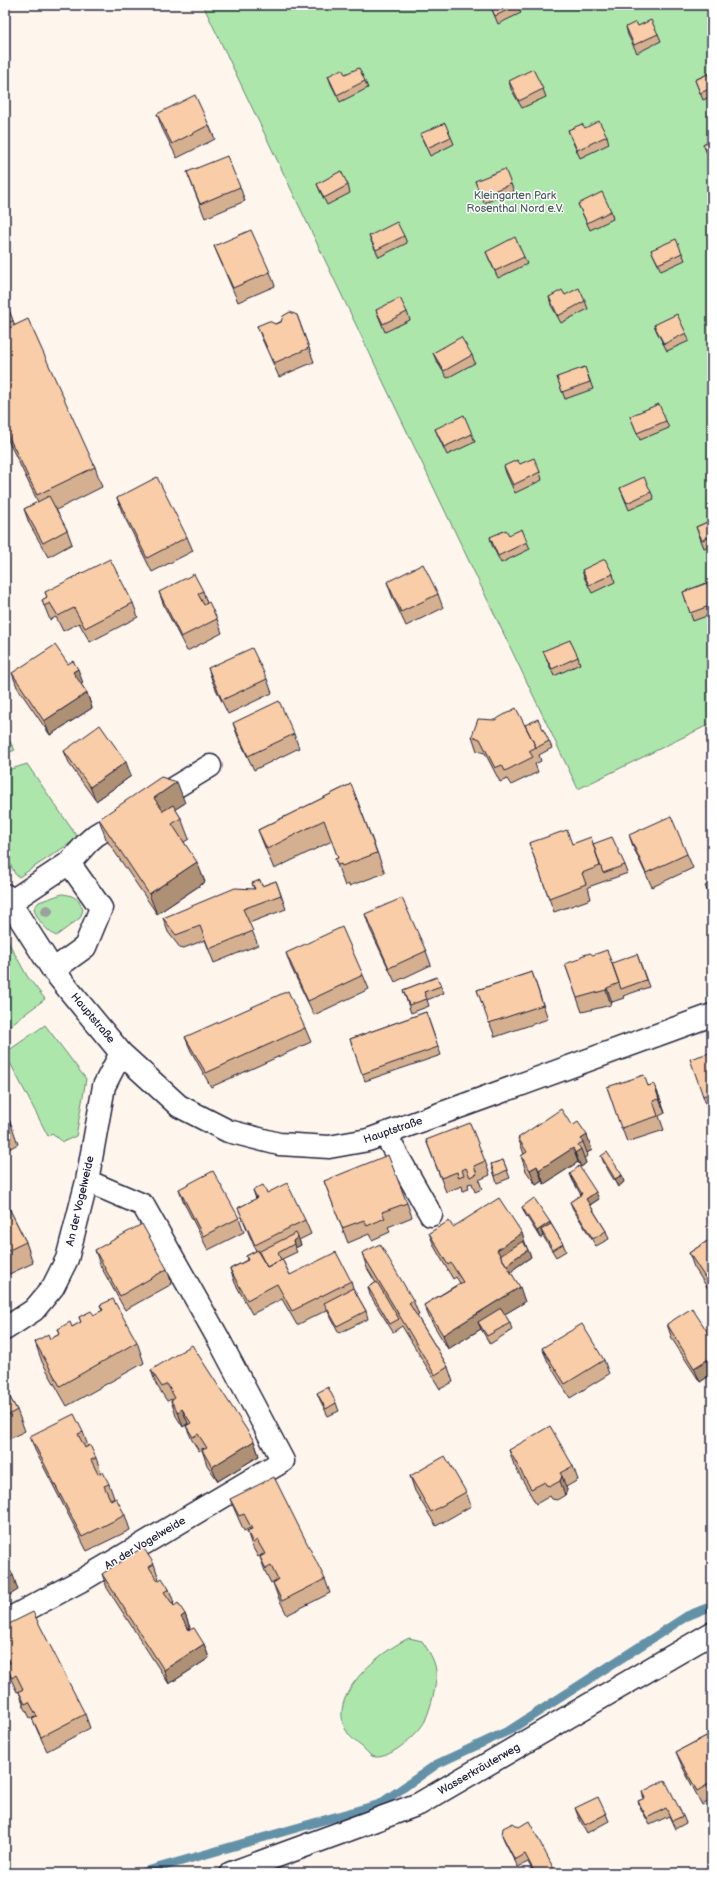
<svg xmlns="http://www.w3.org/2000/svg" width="717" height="1878" viewBox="0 0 717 1878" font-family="'Balsamiq Sans',sans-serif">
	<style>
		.green { fill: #ade6ab; stroke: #688473 }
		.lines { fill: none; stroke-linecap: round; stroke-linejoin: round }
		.stream { stroke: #6492a8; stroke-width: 9 }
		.minor-casing { stroke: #22223b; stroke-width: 25 }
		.minor { stroke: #fff; stroke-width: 22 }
		.tree { fill: #9ca19e }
		.wall { fill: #d5b090; stroke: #22223b }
		.shaded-wall { fill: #ae9075; stroke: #22223b }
		.building { fill: #f8cda7; stroke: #22223b }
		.labels { text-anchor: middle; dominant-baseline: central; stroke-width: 3; stroke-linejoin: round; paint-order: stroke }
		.park-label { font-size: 11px; fill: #4c5d5d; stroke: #fff }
		.street-label { font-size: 11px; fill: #22223b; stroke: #fff }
	</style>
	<rect width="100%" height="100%" fill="#fef5ed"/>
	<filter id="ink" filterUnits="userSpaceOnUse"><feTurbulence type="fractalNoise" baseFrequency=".025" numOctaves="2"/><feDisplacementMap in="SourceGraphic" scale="8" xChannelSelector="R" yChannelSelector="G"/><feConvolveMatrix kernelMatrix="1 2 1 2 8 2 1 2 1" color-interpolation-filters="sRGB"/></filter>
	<g filter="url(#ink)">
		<path class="green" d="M203,5H712V723L578,789Z
			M5,734L15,750L5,754Z
			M27,764L78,838L19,877L15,874L5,853V771Z
			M62,894C74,895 79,899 83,910L80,918L56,936C47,931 36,919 34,908L39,902Z
			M5,936L27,976L45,999L5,1029Z
			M45,1025L86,1079L76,1136L63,1142L52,1133L48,1136L5,1053Z
			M409,1638L422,1641C428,1650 435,1660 436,1671C437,1687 431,1706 425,1721C419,1733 387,1763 372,1756C368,1754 365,1749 361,1746C310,1710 373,1655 409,1638Z"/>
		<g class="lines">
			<path class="stream" d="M140,1873L380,1804L437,1764L510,1730L687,1616L712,1606"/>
			<g class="minor-casing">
				<path id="minor" d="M5,895L53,970L73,995L121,1053L179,1106L228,1131L279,1144L329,1147L368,1140L712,1015
					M9,903L69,863L88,842L96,835L210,766
					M53,970L85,947L101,908L69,863
					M385,1134L431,1215
					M5,1329L34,1310L53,1287L67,1259L87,1181L104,1086L121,1053
					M5,1621L84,1579L283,1461L218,1338L143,1205L87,1181
					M231,1873L419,1804L712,1633"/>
			</g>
			<use href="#minor" class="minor"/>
		</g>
		<circle class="tree" cx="47" cy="911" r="6"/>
		<path class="wall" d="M518,5L521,13L498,24L491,7Z
			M626,27L658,34L661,41L637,53L628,35Z
			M712,72V96L703,100L695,80Z
			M328,76L365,81L368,88L340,102L331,84Z
			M509,81L543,89L546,97L522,108L511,89Z
			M157,114L209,125L215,139L177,158L162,128Z
			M585,128L607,136L609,144L580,158L571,138L568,130Z
			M420,134L451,137L454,144L430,156Z
			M712,139V164L706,151L703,144Z
			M187,172L240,187L245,201L205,218Z
			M475,181L511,184L514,192L484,203Z
			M317,184L348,185L350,193L327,205L320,191Z
			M578,204L611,211L613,219L590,230Z
			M369,236H404L407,243L379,257L372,243Z
			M214,246L270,272L275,286L238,302Z
			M651,250L682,253L685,260L661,271Z
			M486,252L524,257L527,264L498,278L489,259Z
			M565,295L585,301L588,309L561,323L551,305L549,297Z
			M6,302L15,326L95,467L102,487L56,510L67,530L72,544L48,557L29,523L24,509L38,502L5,434V303Z
			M376,310L407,312L410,320L385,332Z
			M297,315L314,362L279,377L263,341L257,326L275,324Z
			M654,325L686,333L689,341L667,351L657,332Z
			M433,353L472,355L475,363L447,378L436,360Z
			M588,375L593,389L565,399L557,377Z
			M630,416L666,421L669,428L640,440Z
			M435,429L472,434L475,442L447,455L438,436Z
			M520,464L540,472L542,480L515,493L506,473L504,466Z
			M620,488L651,492L654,499L629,510Z
			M117,498L187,537L193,551L152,572L122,512Z
			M712,520V545L704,548L696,527Z
			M509,535L527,542L530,549L501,563L492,545L490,537Z
			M582,570L613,574L615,582L592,593L584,577Z
			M387,582L438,594L443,608L406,626L392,596Z
			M707,583L712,598V614L693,621L683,592Z
			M203,591L207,603L217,619L222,633L187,651L164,606L159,592Z
			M45,592L133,603L138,617L90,642L79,623L63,631L56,617L50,620L42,600L47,597Z
			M543,651L578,657L580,664L554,676L546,658Z
			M68,664L83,683L81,684L87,693L92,708L50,735L17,687L12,673Z
			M208,668L267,679L272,693L228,714L213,683Z
			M233,723L294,734L299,748L254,770L238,737Z
			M525,725L549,741L552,748L539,755L541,761L535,764L538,772L511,785L507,779L500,782L485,753L477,751L472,736Z
			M64,751L131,776L96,801L70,765Z
			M351,784L385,873L349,886L348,884L345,886L335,859L338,858L332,841L274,869L266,850L258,830Z
			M185,803L175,809L181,818L189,839L184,842L205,882L157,914L106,839L99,819Z
			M629,835L687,854L693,868L652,887L634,849Z
			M529,843L572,844H593L625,865L628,873L588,887L591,899L554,912Z
			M712,844V861L707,847Z
			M276,881L286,909L249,923L258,945L214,963L205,940L181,949L168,932L163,918L254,889L252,883L262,886Z
			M365,914L426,951L431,965L395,982L370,929Z
			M712,916V933L707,918Z
			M286,953L363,975L369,989L314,1015L291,967Z
			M637,954L649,987L623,996L624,998L612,1002L611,1005L582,1012L565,964L617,979Z
			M532,972L548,1019L495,1037L477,990Z
			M437,977L444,993L427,1000L429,1006L411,1013L403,990Z
			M426,1012L441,1055L365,1081L350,1039Z
			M305,1028L311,1042L211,1087L191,1051L185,1037Z
			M712,1052V1109L708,1110L703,1096Z
			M654,1084L665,1113L659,1116L664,1130L627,1142L607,1087L648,1086Z
			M5,1112L11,1124L18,1144L5,1151Z
			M572,1126L592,1150L587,1153L588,1156L584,1158L586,1163L581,1167L578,1162L544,1184L542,1181L536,1185L526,1171L521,1156L524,1154L518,1138Z
			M426,1140L485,1161L490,1175L479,1180L482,1189L475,1192L472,1183L468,1184L469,1189L463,1191L462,1186L446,1192Z
			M601,1156L624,1182L618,1187L604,1163Z
			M503,1160L510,1178L497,1183L491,1164Z
			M570,1174L599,1199L590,1205L606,1231L609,1239L596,1246L573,1209L570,1202L581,1195L573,1181Z
			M324,1181L407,1203L412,1217L388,1227L390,1232L372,1240L369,1234L348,1243Z
			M179,1189L239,1218L244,1232L208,1250L184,1203Z
			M253,1190L267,1193L305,1220L311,1234L299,1240L301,1245L295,1248L297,1252L282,1259L290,1275L351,1281L353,1288L366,1311L368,1319L339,1333L327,1310L297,1325L282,1299L252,1314L235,1283L230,1269L247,1260L246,1256L256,1251L244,1222L238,1208L256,1199Z
			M5,1200L26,1242L33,1263L5,1276Z
			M522,1207L550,1222L563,1244L566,1251L556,1257L543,1236L540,1238L525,1214Z
			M453,1227L527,1248L531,1257L515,1268L511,1272L525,1302L504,1314L510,1323L512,1330L490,1344L481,1329L448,1349L430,1319L424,1305L460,1283L456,1277L453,1279L435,1248L429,1233Z
			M712,1238V1295L694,1267L689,1253Z
			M95,1250L167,1269L172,1284L125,1310L100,1265Z
			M362,1253L413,1300L419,1315L417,1316L448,1367L453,1382L440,1389L402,1326L393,1332L370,1295L368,1287L376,1283L367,1268Z
			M100,1305L137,1342L144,1363L67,1406L42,1362L35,1342L50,1339L60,1334L58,1329L72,1327L81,1322L79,1317L94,1315L102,1310Z
			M667,1324L712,1339V1374L700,1382L672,1339Z
			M542,1348L604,1360L609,1374L570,1398L548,1362Z
			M151,1370L254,1441L259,1456L218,1481L207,1465L202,1450L204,1449L203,1448L199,1451L192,1440L186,1426L188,1424V1423L183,1427L176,1416L171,1401L173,1400L172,1399L167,1401L156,1384Z
			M5,1389L17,1410L25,1431L5,1441Z
			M317,1393L336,1403L339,1411L328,1416L320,1400Z
			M83,1432L88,1446L96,1458L101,1472L98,1474L109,1484L114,1498L111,1500L125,1515L130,1530L87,1551L35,1450L30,1436Z
			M509,1450L573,1466L578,1480L566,1487L567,1490L565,1495L557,1500L552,1499L550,1496L536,1504L514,1465Z
			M410,1476L466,1492L471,1506L436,1526L415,1491Z
			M230,1499L325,1579L330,1593L287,1615L278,1597L273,1583L276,1581V1580L271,1583L265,1571L260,1557L263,1555V1554L258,1557L252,1546L247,1531L250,1530V1528L244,1531L236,1513Z
			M154,1564L159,1579L157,1580L169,1589L174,1603L173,1604L174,1606L185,1614L190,1628L188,1629L204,1644L209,1658L169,1684L107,1588L102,1574Z
			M5,1626L85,1714L90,1728L47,1751L38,1732L32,1718L35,1717V1716L30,1718L24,1706L19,1692L22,1690L17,1692L11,1679L5,1665L9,1664L8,1663L5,1665Z
			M712,1733V1800L702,1805L682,1766L676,1752Z
			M642,1792L683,1816L686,1823L675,1829L669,1816L650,1825L641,1809L638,1801L644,1799Z
			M575,1808L606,1814L609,1821L587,1833L578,1816Z
			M502,1835L556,1873H534L528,1862L518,1867L505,1842Z"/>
		<path class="shaded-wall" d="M78,669L83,683L78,686L73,672Z
			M87,693L92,708L50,735L44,721Z
			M126,762L131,776L96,801L90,787Z
			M177,782L185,803L162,818L154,798Z
			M197,862L205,882L157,914L149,894Z
			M607,988L612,1002L611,1005L606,990Z
			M654,1084L660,1098L665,1113L659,1099Z
			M587,1135L592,1150L587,1153L583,1142L581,1139Z
			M573,1148L578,1162L544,1184L539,1170Z
			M581,1149L586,1163L581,1167L575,1153Z
			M537,1166L542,1181L536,1185L530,1170Z
			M622,1175L624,1182L618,1187L615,1179Z
			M596,1192L599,1199L588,1206L586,1199Z
			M550,1222L552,1230H541L543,1236L540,1238L537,1231Z
			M522,1233L527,1248L503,1263L497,1250Z
			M298,1237L301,1245L295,1248L293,1241Z
			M528,1250L531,1257L515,1268L509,1275L506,1267L512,1260Z
			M712,1280V1294L708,1282Z
			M520,1287L525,1302L482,1328L478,1322L481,1329L448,1349L443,1335Z
			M712,1357V1374L700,1382L694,1368Z
			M182,1409L188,1423L183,1427L178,1412Z
			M254,1441L259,1456L218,1481L212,1467Z
			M562,1476L567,1490L565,1495L560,1481Z
			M13,1575L18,1590L5,1598V1580Z
			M185,1614L190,1628L186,1631L181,1617Z
			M204,1644L209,1658L169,1684L164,1670Z"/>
		<path class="building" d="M495,5H518L495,16L491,7Z
			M651,20L658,34L634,45L626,27L636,22L638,26Z
			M359,68L365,81L337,95L328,76L342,69L345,74Z
			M533,69L543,89L519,101L509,81Z
			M712,72V88L700,93L695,80Z
			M195,95L209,125L172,144L157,114Z
			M599,121L607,136L577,150L568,130L582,124L585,128Z
			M445,123L451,137L427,148L420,134Z
			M712,139V162L703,144Z
			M227,156L240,187L200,204L187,172Z
			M505,169L511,184L481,196L475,181Z
			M341,171L348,185L324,198L317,184Z
			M602,192L611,211L587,223L578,204Z
			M397,222L404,236L376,250L369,236Z
			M251,230L270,272L233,288L214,246Z
			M515,237L524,257L495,271L486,252Z
			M676,239L682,253L658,264L651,250Z
			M579,288L585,301L558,316L549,297L562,290L565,295Z
			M400,298L407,312L383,324L376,310Z
			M6,302L13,321L5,323V303Z
			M290,312L297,315L309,348L274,363L257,326L269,321L275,324L281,322L283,316Z
			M677,314L686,333L664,344L654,325Z
			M28,319L95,467L37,495L5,429V330Z
			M461,337L472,355L444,371L433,353Z
			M585,367L590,382L562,392L557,377Z
			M659,404L666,421L637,433L630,416Z
			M464,415L472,434L444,447L435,429Z
			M534,458L540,472L513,485L504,466L517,460L520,464Z
			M157,477L187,537L147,558L117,498Z
			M644,477L651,492L627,503L620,488Z
			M49,496L67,530L43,543L24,509Z
			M712,520V536L702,540L696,527Z
			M522,529L527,542L498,556L490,537L506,530L509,535Z
			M110,559L133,603L85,628L74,608L58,616L50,603L44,606L42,600L47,597L45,592Z
			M605,559L613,574L589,585L582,570Z
			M423,564L438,594L401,612L387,582Z
			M194,574L203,591L198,594L204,605L209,602L217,619L181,637L159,592Z
			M707,583L712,599V605L690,613L683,592Z
			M570,640L578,657L552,669L543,651Z
			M55,645L68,664L73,661L78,669L73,672L87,693L44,721L12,673Z
			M252,648L267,679L222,700L208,668Z
			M279,701L294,734L248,756L233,723Z
			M516,708L536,747L529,751L533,757L505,771L502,765L495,768L480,739L472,736L478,719L495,720Z
			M538,719L549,741L536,748V747L525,725Z
			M100,725L126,762L90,787L64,751Z
			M161,777L177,782L154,798L163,811L173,805L181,818L172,824L197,862L149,894L99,819Z
			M351,784L377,853L342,866L341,864L338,865L335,859L338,858L324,820L267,849L258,830Z
			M671,816L687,854L646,873L629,835Z
			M567,830L572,844L591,837L600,866L582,873L586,884L549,898L529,843Z
			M612,837L625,865L603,873L593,844Z
			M712,844V857L707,847Z
			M260,880L262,886L276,881L281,895L243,909L253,931L209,949L200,926L176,935L163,918L235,888L255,889L252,883Z
			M712,883V901L705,886Z
			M402,898L426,951L389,968L365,914Z
			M712,916V929L707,918Z
			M342,927L363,975L308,1001L286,953Z
			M607,950L619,983L607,988L606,990L577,998L565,964L579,959L581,956L590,953L593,955Z
			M637,954L646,980L621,989L612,963Z
			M532,972L543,1005L489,1023L477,990Z
			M437,977L441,986L424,992L427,999L409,1005L403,990Z
			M288,991L305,1028L206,1073L185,1037Z
			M426,1012L438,1047L362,1074L350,1039Z
			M712,1052V1093L703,1096L690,1059Z
			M644,1075L648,1086L654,1084L659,1099L653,1101L658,1116L621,1128L607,1087Z
			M561,1109L572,1126L578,1122L587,1135L581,1139L583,1142L578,1145L581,1149L575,1153L573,1148L539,1170L537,1166L530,1170L521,1156L527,1152L518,1138Z
			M5,1112L11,1124L5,1127Z
			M470,1123L485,1161L474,1166L477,1174L470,1177L466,1168L462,1170L464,1175L458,1177L457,1172L441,1178L426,1140Z
			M607,1152L622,1175L615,1179L601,1156Z
			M388,1155L407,1203L382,1212L385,1218L367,1226L364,1220L342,1228L324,1181Z
			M503,1160L507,1170L495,1176L491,1164Z
			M579,1166L596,1192L586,1199L606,1231L593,1239L570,1202L582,1194L570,1174Z
			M213,1171L239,1218L203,1236L179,1189Z
			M287,1183L305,1220L255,1245L238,1208L257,1198L253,1190L263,1185L267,1193Z
			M499,1198L522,1233L497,1250L520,1287L443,1335L424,1305L463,1282L451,1263L448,1265L429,1233L449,1221L453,1227Z
			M534,1198L550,1222L537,1231L522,1207Z
			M5,1200L26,1242L5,1252Z
			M142,1224L167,1269L120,1296L95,1250Z
			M551,1224L563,1244L553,1250L541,1230Z
			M296,1233L298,1237L293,1241L294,1244L278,1253L281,1260L267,1267L258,1252Z
			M712,1238V1280L708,1282L689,1253Z
			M523,1241L528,1250L512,1260L507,1266L500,1256Z
			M380,1244L413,1300L409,1303L448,1367L435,1375L362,1253Z
			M258,1250L267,1267L282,1259L290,1275L336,1252L351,1281L292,1311L277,1284L247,1300L230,1269L248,1260L246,1256Z
			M377,1282L399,1319L390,1324L368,1287Z
			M353,1288L366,1311L337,1326L324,1303Z
			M113,1299L137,1342L60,1386L35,1342L48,1334L50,1339L60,1334L58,1329L70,1322L72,1327L81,1322L79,1317L91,1311L94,1315L103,1310L100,1305Z
			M501,1308L510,1323L487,1336L478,1322Z
			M692,1308L712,1339V1357L694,1368L667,1324Z
			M582,1324L604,1360L565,1384L542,1348Z
			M192,1345L254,1441L212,1467L202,1450L207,1448L198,1434L193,1437L186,1426L191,1423L182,1409L178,1412L171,1401L175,1398L167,1384L162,1387L151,1370Z
			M328,1387L336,1403L326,1409L317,1393Z
			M5,1389L17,1410L5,1417Z
			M74,1414L83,1432L78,1434L85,1448L90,1445L96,1458L91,1460L98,1474L103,1472L109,1484L104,1486L111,1501L116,1498L125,1515L82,1537L30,1436Z
			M550,1426L573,1466L560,1473L562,1476L560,1481L551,1486L546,1485L545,1482L531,1489L509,1450Z
			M445,1456L466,1492L431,1512L410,1476Z
			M274,1477L325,1579L282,1601L273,1583L278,1580L271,1566L266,1569L260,1557L265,1554L257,1540L253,1543L247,1531L252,1529L244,1514L239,1516L230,1499Z
			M143,1547L154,1564L149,1567L158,1581L162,1578L169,1589L164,1592L174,1606L178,1603L185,1614L181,1617L189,1630L194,1628L204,1644L164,1670L102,1574Z
			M5,1563L13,1575L5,1580Z
			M33,1612L85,1714L41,1737L32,1718L37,1716L29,1702L25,1704L19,1692L23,1689L16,1675L12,1678L5,1665L10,1663L5,1653V1626Z
			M712,1733V1782L697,1791L676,1752Z
			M665,1780L683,1816L672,1821L666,1808L647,1818L638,1801L645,1798L642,1792Z
			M598,1797L606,1814L585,1825L575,1808Z
			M529,1821L556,1873H535L525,1854L515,1860L502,1835L503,1828L513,1823L519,1827Z
			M712,1871V1873H707Z"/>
	</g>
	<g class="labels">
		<g class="park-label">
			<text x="515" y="195">Kleingarten Park<tspan x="515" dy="13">Rosenthal Nord e.V.</tspan></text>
		</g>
		<g class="street-label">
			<text transform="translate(93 1018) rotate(50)">Hauptstraße</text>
			<text transform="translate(393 1130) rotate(-19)">Hauptstraße</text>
			<text transform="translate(80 1201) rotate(-77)">An der Vogelweide</text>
			<text transform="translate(145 1543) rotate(-31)">An der Vogelweide</text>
			<text transform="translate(479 1769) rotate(-30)">Wasserkräuterweg</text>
		</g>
	</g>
	<rect width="717" height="1878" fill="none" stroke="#fff" stroke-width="20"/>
	<rect x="10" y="10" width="697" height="1858" fill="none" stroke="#22223b" stroke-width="1.5" filter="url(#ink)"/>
</svg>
